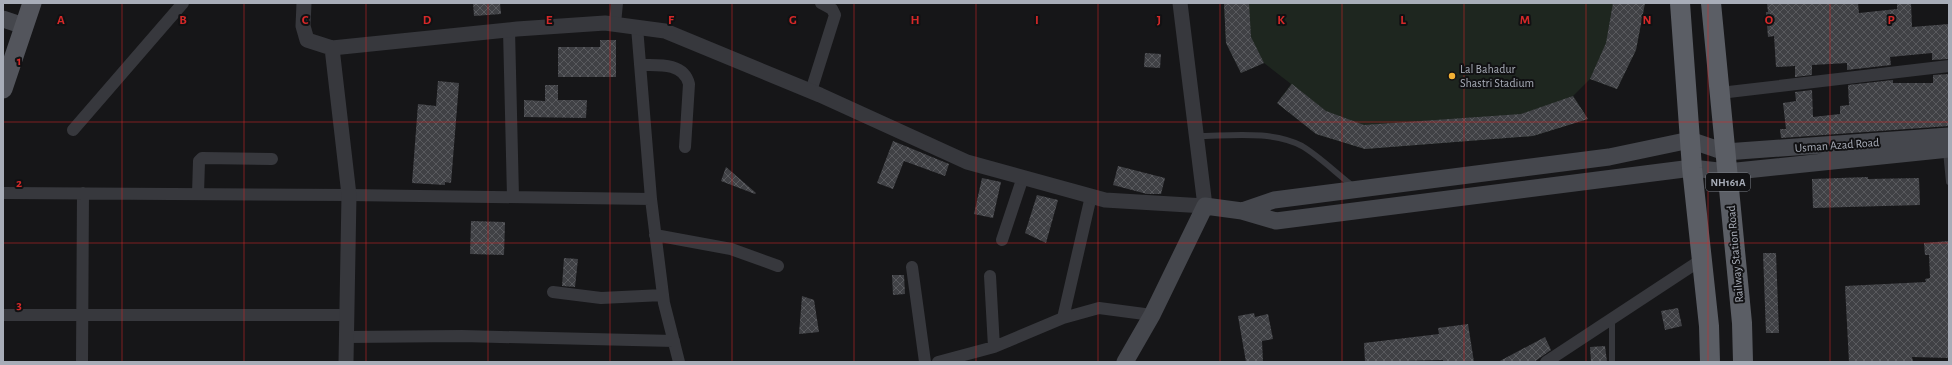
<svg xmlns="http://www.w3.org/2000/svg" width="1952" height="365" viewBox="0 0 1952 365" font-family="'Alegreya Sans',sans-serif">
	<style>
		.garden { fill: #1e261f }
		.building { fill: url(#building-cross-hatch) }
		.lines { fill: none; stroke-linecap: round; stroke-linejoin: round }
		.service { stroke: #37383d; stroke-width: 6 }
		.minor { stroke: #37383d; stroke-width: 12 }
		.tertiary { stroke: #37383d; stroke-width: 15 }
		.secondary { stroke: #45474d; stroke-width: 17 }
		.primary { stroke: #53555c; stroke-width: 19 }
		.trunk { stroke: #5b5e65; stroke-width: 20 }
		.grid { fill: none; stroke: #d62828; stroke-width: 1; stroke-opacity: 0.55 }
		.poi-dot { fill: #f2b134; stroke: #111113; stroke-width: 1.5 }
		.labels { text-anchor: middle; dominant-baseline: central; stroke-width: 4; stroke-linejoin: round; paint-order: stroke }
		.shield { fill: #111113; stroke: #7b7e86; stroke-width: 1 }
		.shield-label { font-size: 11px; font-weight: bold; fill: #a8adb8 }
		.poi-label { font-size: 12px; fill: #a8adb8; stroke: #111113; text-anchor: start }
		.street-label { font-size: 12px; fill: #a8adb8; stroke: #111113 }
		.grid-label { font-size: 13px; text-anchor: middle; font-weight: bold; fill: #d62828; stroke: #111113; stroke-width: 4; stroke-linejoin: round; paint-order: stroke }
	</style>
	<defs>
		<pattern id="building-cross-hatch" width="8" height="8" patternUnits="userSpaceOnUse"><rect width="8" height="8" fill="#404145"/><path d="M0 0l8 8M0 8l8-8" fill="none" stroke="#595a5e"/></pattern>
	</defs>
	<rect width="100%" height="100%" fill="#161618"/>
	<path class="garden" d="M1224,3H1645L1636,50L1617,89L1590,79L1573,96L1588,119L1533,136L1365,149L1316,134L1277,103L1291,84L1264,63L1241,73L1226,43Z"/>
	<path class="building" d="M473,3H500L501,14L474,16Z
		M1224,3H1249L1251,37L1264,63L1241,73L1226,43Z
		M1613,3H1645L1636,50L1617,89L1590,79L1606,43Z
		M1767,3H1858L1859,13L1897,9V3H1911L1912,27L1949,24V59L1932,60V53L1890,57L1891,65L1847,70V63L1812,65V75L1795,77V66L1776,67L1774,36L1768,37L1766,12H1768Z
		M600,40H616V77H558V47H600Z
		M1145,53L1161,54L1160,68L1144,67Z
		M1949,74V126L1781,138L1780,129H1786L1783,103L1796,101L1795,92L1812,90L1813,117L1840,114V106L1849,105L1848,85L1893,80V83H1933V75Z
		M438,81L459,83L451,183L445,182V185L412,183L418,104L436,106Z
		M1292,84L1326,111L1364,125L1521,114L1573,96L1588,119L1533,136L1365,149L1316,134L1277,103Z
		M545,85H558V100H587L586,118L524,117V100L545,101Z
		M893,141L949,164L945,176L904,161L893,189L877,183Z
		M1118,166L1165,178L1161,194H1147L1113,185Z
		M726,167L756,193L755,194L721,181Z
		M1868,177V179L1919,178L1920,205L1813,208L1812,179Z
		M982,178L1001,182L993,218L974,214Z
		M1037,195L1058,200L1046,243L1025,233Z
		M471,221L505,222L504,255L470,254Z
		M1949,241V358L1912,357L1913,362H1849L1845,286L1926,282L1925,279L1930,278L1929,255H1925L1924,243Z
		M1763,253H1776L1779,333H1766Z
		M564,258L578,259L575,287L562,286Z
		M892,275H904L905,294L893,295Z
		M802,296L814,300L819,332L799,334Z
		M1678,308L1682,326L1665,330L1661,311Z
		M1254,313L1255,317L1268,314L1273,339L1262,341L1263,362H1246L1238,316Z
		M1468,324L1474,362H1443V360L1365,362L1364,343L1439,334L1438,328Z
		M1545,337L1551,350L1534,362H1498Z
		M1605,346L1607,362H1591L1590,347Z"/>
	<g class="lines">
		<path class="service" d="M1196,136C1230,136 1271,130 1302,146C1319,156 1337,174 1353,186
			M1946,151L1949,182
			M1612,362V318"/>
		<path class="minor" d="M615,24L617,3
			M637,27L651,199
			M509,30L513,197
			M640,65C657,65 684,62 689,84L685,147
			M811,91L835,15L832,9L821,3
			M1720,93L1949,66
			M73,130L183,3
			M3,193L349,195L651,199L664,303L679,362
			M198,194L199,161L202,158L272,159
			M655,235L731,249L778,266
			M1002,240L1023,177
			M912,267L925,362
			M990,276L994,347
			M553,292L601,298L663,295
			M3,315H347
			M1063,318L1091,196
			M347,337L462,336L674,341
			M82,362L83,193
			M938,362L994,347L1063,318L1099,308L1152,315
			M1546,362L1701,260"/>
		<path class="tertiary" d="M304,3L303,26L307,40L332,48L517,29L605,23L665,31L820,95L967,162L1105,200L1205,206L1180,3
			M332,48L349,195L346,362"/>
		<path class="secondary" d="M3,19L24,26
			M1242,211L1274,200L1609,157L1690,140L1725,152L1949,136
			M1125,362L1152,315L1205,206L1242,211L1276,221L1692,168L1727,172L1949,149"/>
		<path class="primary" d="M3,89L32,3"/>
		<path class="trunk" d="M1680,3L1692,168L1709,326L1710,362
			M1711,3L1742,323L1743,362"/>
	</g>
	<path class="grid" d="M122,3V362M244,3V362M366,3V362M488,3V362M610,3V362M732,3V362M854,3V362M976,3V362M1098,3V362M1220,3V362M1342,3V362M1464,3V362M1586,3V362M1708,3V362M1830,3V362M3,122H1949M3,243H1949"/>
	<circle class="poi-dot" cx="1452" cy="76" r="4"/>
	<g class="labels">
		<rect class="shield" x="1706" y="173" width="44" height="18" rx="3"/>
		<g class="shield-label">
			<text x="1728" y="182">NH161A</text>
		</g>
		<g class="poi-label">
			<text x="1460" y="69">Lal Bahadur<tspan x="1460" dy="14">Shastri Stadium</tspan></text>
		</g>
		<g class="street-label">
			<text transform="translate(1837 145) rotate(-4)">Usman Azad Road</text>
			<text transform="translate(1735 254) rotate(-95)">Railway Station Road</text>
		</g>
	</g>
	<g class="grid-label">
		<text x="61" y="24">A</text>
		<text x="183" y="24">B</text>
		<text x="305" y="24">C</text>
		<text x="427" y="24">D</text>
		<text x="549" y="24">E</text>
		<text x="671" y="24">F</text>
		<text x="793" y="24">G</text>
		<text x="915" y="24">H</text>
		<text x="1037" y="24">I</text>
		<text x="1159" y="24">J</text>
		<text x="1281" y="24">K</text>
		<text x="1403" y="24">L</text>
		<text x="1525" y="24">M</text>
		<text x="1647" y="24">N</text>
		<text x="1769" y="24">O</text>
		<text x="1891" y="24">P</text>
		<text x="19" y="65">1</text>
		<text x="19" y="187">2</text>
		<text x="19" y="309">3</text>
	</g>
	<rect width="1952" height="365" fill="none" stroke="#a8adb8" stroke-width="8"/>
</svg>
